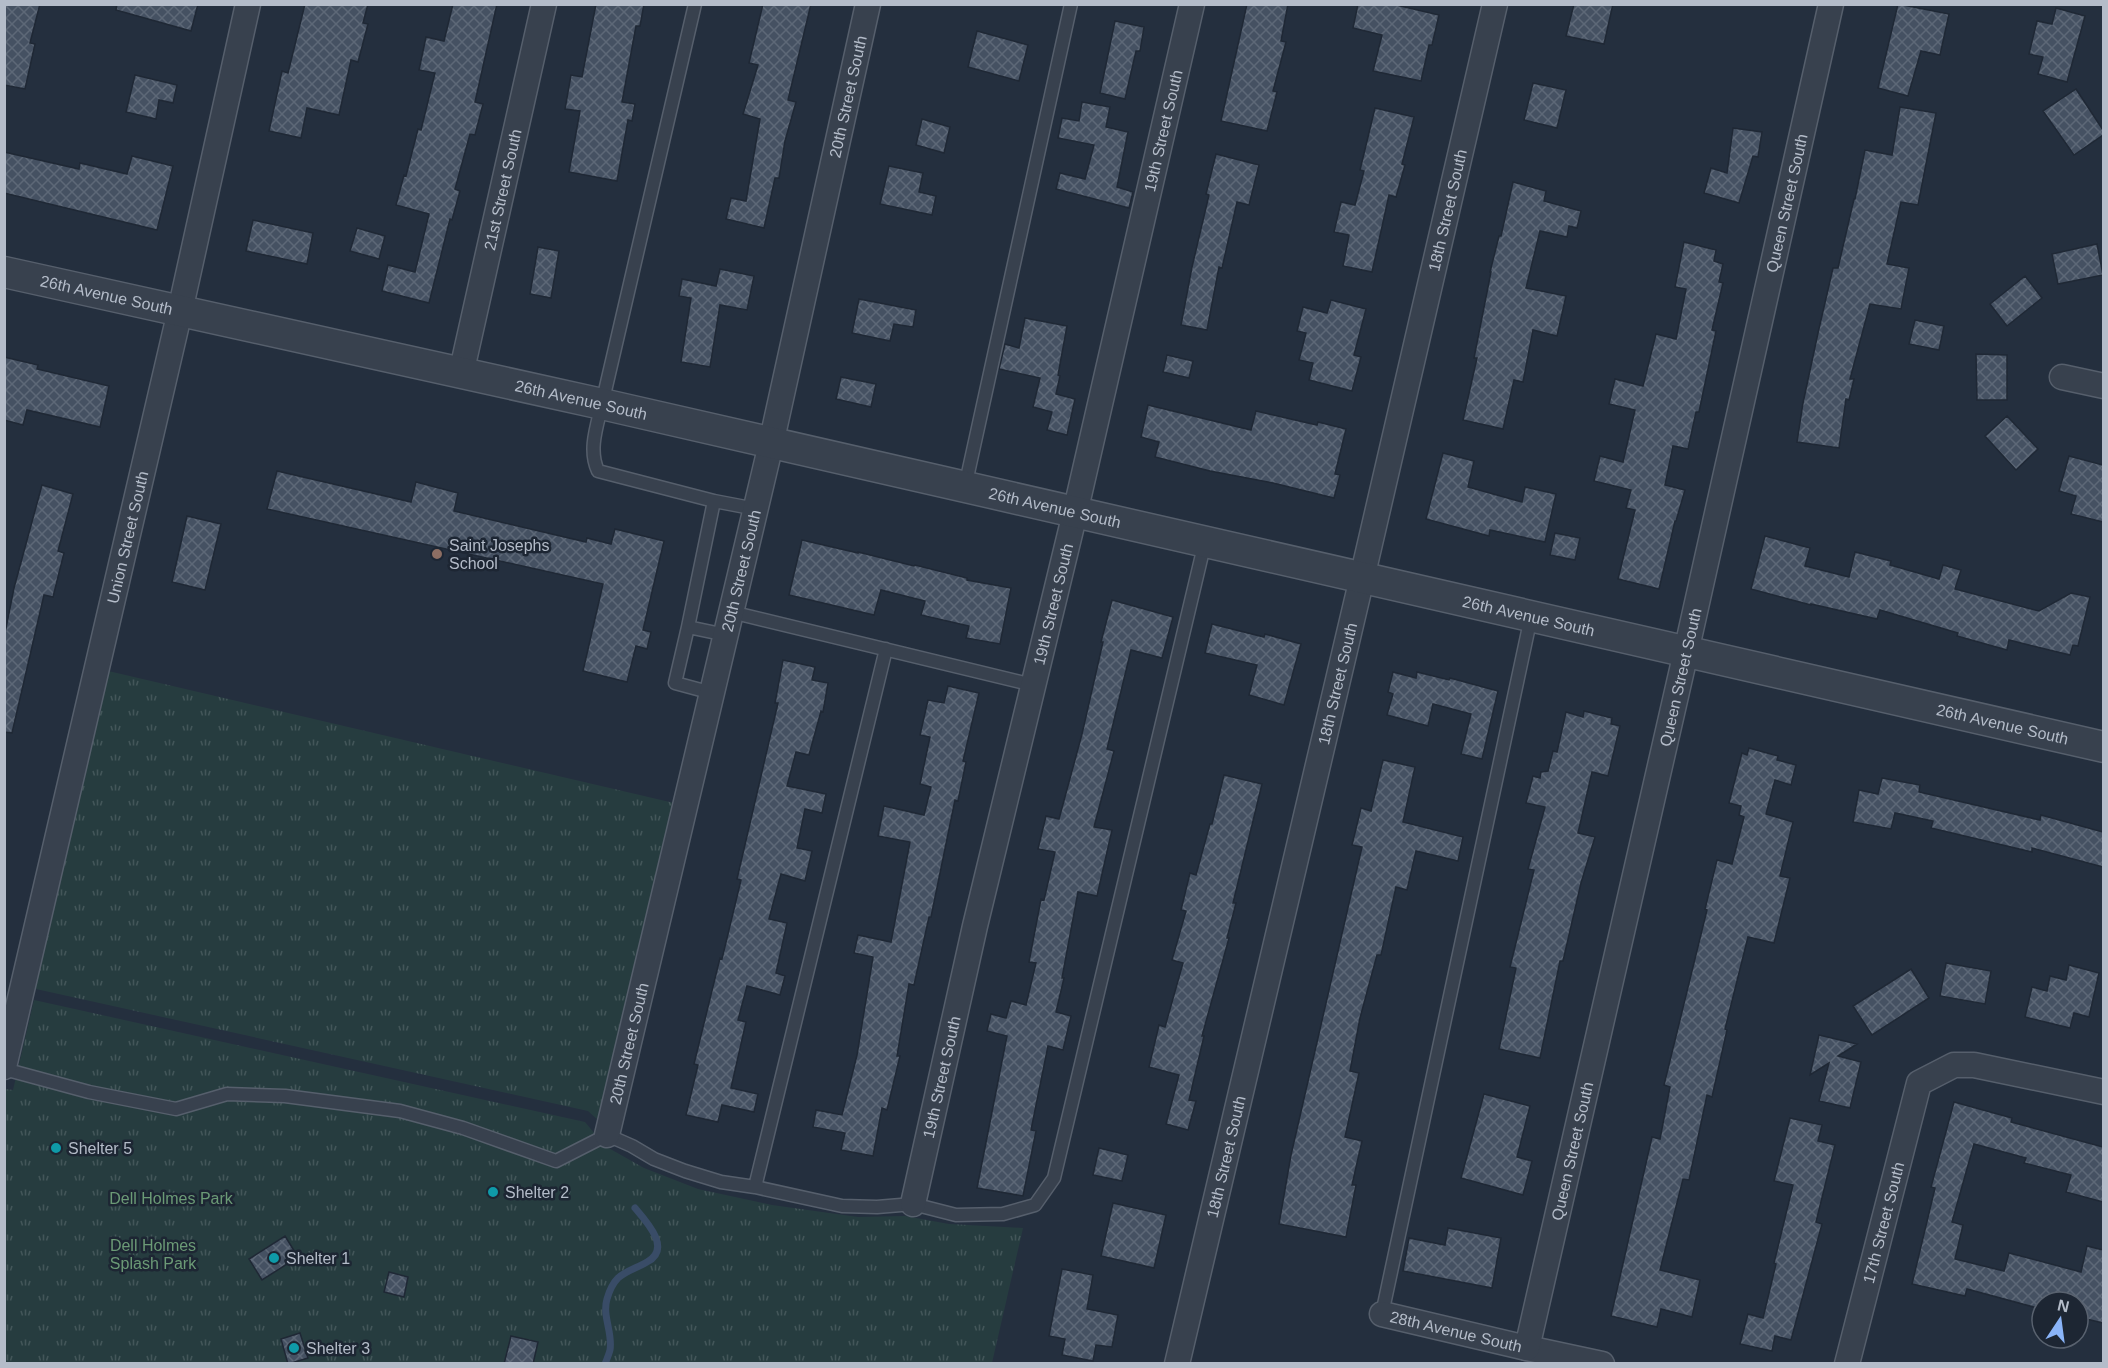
<svg xmlns="http://www.w3.org/2000/svg" width="2108" height="1368" viewBox="0 0 2108 1368" font-family="Arial,sans-serif">
	<style>
		.grass { fill: url(#grass-tufts) }
		.lines { fill: none; stroke-linecap: round; stroke-linejoin: round }
		.stream { stroke: #394c67; stroke-width: 7 }
		.building { fill: url(#building-cross-hatch); stroke: #1f2835; stroke-width: 1.5 }
		.service-casing { stroke: #565f6c; stroke-width: 15 }
		.minor-casing { stroke: #565f6c; stroke-width: 27 }
		.tertiary-casing { stroke: #565f6c; stroke-width: 33 }
		.service { stroke: #38414e; stroke-width: 12 }
		.minor { stroke: #38414e; stroke-width: 24 }
		.tertiary { stroke: #38414e; stroke-width: 30 }
		.education-dot { fill: #8d6e63; stroke: #1d2633; stroke-width: 2 }
		.culture-dot { fill: #0f9aa8; stroke: #1d2633; stroke-width: 2 }
		.labels { text-anchor: middle; dominant-baseline: central; stroke-width: 5; stroke-linejoin: round; paint-order: stroke }
		.street-label { font-size: 16px; fill: #b4bcc9; stroke: #1d2633 }
		.poi-label { font-size: 16px; fill: #b4bcc9; stroke: #1d2633; text-anchor: start }
		.park-label { font-size: 16px; fill: #6b9a76; stroke: #1d2633 }
	</style>
	<defs>
		<pattern id="grass-tufts" width="24" height="20" patternUnits="userSpaceOnUse" patternTransform="scale(1.5)"><rect width="24" height="20" fill="#263c3f"/><path d="M3 7l-1-3M5 7V3M7 7l1-3M15 17l-1-3M17 17v-4M19 17l1-3" fill="none" stroke="#435659"/></pattern>
		<pattern id="building-cross-hatch" width="8" height="8" patternUnits="userSpaceOnUse" patternTransform="scale(1.5)"><rect width="8" height="8" fill="#455162"/><path d="M0 0l8 8M0 8l8-8" fill="none" stroke="#5d6877"/></pattern>
	</defs>
	<rect width="100%" height="100%" fill="#242f3e"/>
	<path class="grass" d="M104,670L674,803L599,1121L588,1111L36,989L32,991Z
		M34,1000L585,1122L605,1146L644,1168L698,1189L772,1205L858,1217L905,1216L949,1224L1023,1228L992,1363L5,1364V1089L13,1090Z"/>
	<g class="lines">
		<path class="stream" d="M605,1364C607,1359 609,1354 610,1350C613,1333 602,1316 607,1299C609,1292 613,1283 618,1278C627,1270 637,1268 647,1262C672,1249 647,1222 635,1208"/>
	</g>
	<path class="building" d="M4,4H40L30,43L35,44L25,89L4,85Z
		M117,4H198L191,31L116,10Z
		M305,4H368L363,23L368,24L358,62L351,60L339,115L307,108L301,138L269,131L282,71L288,73Z
		M453,4H497L475,102L483,104L475,135L470,134L455,189L460,191L452,220L450,219L429,303L382,291L388,265L415,272L429,214L396,205L404,175L406,176L418,129L421,130L435,73L419,70L426,37L444,41Z
		M596,4H644L640,26H636L622,102L635,104L632,121L628,120L617,181L569,172L580,111L565,109L571,75L582,77Z
		M763,4H811L788,100L796,102L785,141L779,178H775L764,228L726,219L731,198L746,201L760,119L743,114L758,65L749,63Z
		M1247,4H1288L1281,41L1286,42L1273,91L1277,92L1267,131L1221,121Z
		M1358,4H1392L1439,15L1432,45H1429L1421,81L1373,71L1382,35L1353,28Z
		M1574,4H1613L1604,44L1566,36Z
		M1898,4L1949,14L1940,55L1921,51L1908,96L1878,88Z
		M2056,8L2085,16L2067,82L2038,74L2043,57L2029,54L2037,21L2052,24Z
		M1115,21L1144,27L1140,51H1136L1125,99L1100,93Z
		M977,31L1028,45L1019,81L968,67Z
		M135,75L177,85L173,103L159,100L156,119L126,112Z
		M1533,83L1566,90L1557,128L1524,120Z
		M2076,89L2103,130V135L2074,155L2043,111Z
		M1082,102L1110,107L1106,127L1128,132L1117,187L1133,192L1129,208L1056,189L1060,173L1085,179L1094,145L1058,138L1062,118L1079,121Z
		M1900,107L1936,113L1918,205L1901,202L1887,264L1909,268L1901,309L1870,304L1850,379H1854L1849,400L1846,399L1839,448L1797,442L1803,403L1818,333L1833,268H1838L1854,199H1855L1865,150L1892,155Z
		M1375,108L1414,117L1402,164L1405,165L1396,197L1389,195L1372,272L1343,266L1349,235L1334,232L1341,202L1355,205L1364,171L1360,170Z
		M922,119L950,127L944,153L916,145Z
		M1733,128L1762,132L1758,157L1753,156L1739,203L1704,193L1711,168L1727,173Z
		M4,152L79,169L80,163L127,174L132,156L173,166L157,230L4,193Z
		M1216,154L1259,165L1249,205L1237,202L1222,268L1219,267L1207,330L1181,325L1192,267L1209,195L1206,194Z
		M889,166L923,173L919,192L936,196L932,215L880,204Z
		M1513,182L1546,191L1544,201L1581,211L1577,228L1569,226L1567,237L1540,231L1526,288L1566,296L1557,336L1533,330L1523,382L1514,380L1503,429L1463,420L1477,358H1474L1491,272H1490L1499,236H1501Z
		M253,220L313,233L307,264L246,251Z
		M357,228L385,236L379,259L350,251Z
		M1684,242L1716,250L1714,261L1723,264L1719,282L1723,283L1712,330L1716,331L1699,412H1696L1688,449L1673,446L1665,485L1685,490L1676,521H1675L1659,589L1618,579L1635,510L1626,508L1631,490L1594,481L1600,456L1623,462L1635,410L1609,404L1615,379L1643,386L1656,334L1676,339L1686,289L1675,287Z
		M2097,244L2103,275L2058,284L2052,254Z
		M538,247L559,251L551,298L530,294Z
		M720,269L754,276L747,310L720,305L710,367L681,362L691,298L679,296L682,279L716,286Z
		M2025,276L2042,298L2007,326L1990,304Z
		M859,299L916,310L913,327L894,324L890,341L852,333Z
		M1331,300L1366,309L1354,355L1361,357L1352,391L1309,380L1313,363L1299,360L1306,333L1297,331L1303,307L1327,313Z
		M1025,318L1067,326L1058,375L1060,376L1056,394L1075,399L1067,435L1047,430L1052,412L1033,407L1040,378L999,369L1005,344L1019,348Z
		M1915,320L1944,326L1939,350L1909,344Z
		M1976,354L2007,355V400H1977Z
		M1167,355L1193,361L1189,378L1163,372Z
		M4,357L38,365L37,369L109,386L100,427L27,410L23,425L4,420Z
		M841,377L876,384L871,407L836,399Z
		M1148,405L1251,430L1256,411L1317,425L1318,422L1346,429L1335,474L1340,475L1334,498L1273,483L1210,471L1155,457L1159,442L1141,437Z
		M2007,416L2038,449L2016,470L1985,436Z
		M1443,453L1474,461L1468,487L1522,502L1525,487L1556,494L1545,542L1490,530L1489,536L1426,519Z
		M2069,456L2103,465V522L2071,514L2076,496L2059,491Z
		M277,471L411,502L416,482L458,493L454,511L586,542L587,538L611,544L615,529L664,541L643,630L651,632L647,649L636,646L627,682L583,671L603,584L267,509Z
		M42,485L73,494L58,551L64,553L53,597L44,595L12,733L4,732V638L14,588Z
		M187,516L221,524L205,590L172,582Z
		M1555,533L1580,538L1575,560L1550,555Z
		M1765,536L1810,548L1805,566L1849,577L1855,552L1891,561L1890,565L1939,579L1943,565L1961,570L1955,589L2039,611L2071,593L2090,597L2078,646L2073,645L2070,655L2009,640L2007,650L1957,636L1958,633L1880,610L1877,619L1811,604V605L1751,589Z
		M802,540L858,553V552L914,566L915,565L967,578V580L1011,588L1000,644L966,638L969,626L921,615L925,601L881,590L874,615L789,595Z
		M1112,600L1173,617L1162,658L1131,650L1107,749L1114,751L1094,827L1112,830L1097,896L1078,892L1062,978H1064L1056,1012L1071,1016L1063,1050L1048,1046L1031,1130L1036,1131L1023,1196L977,1188L1007,1036L987,1031L991,1014L1006,1018L1011,1001L1026,1005L1036,963L1029,962L1041,899L1044,900L1055,852L1038,849L1046,816L1059,819L1082,734L1103,642H1101Z
		M1212,624L1264,637L1265,634L1301,644L1284,705L1249,695L1257,665L1205,653Z
		M783,660L815,667L812,680L828,683L823,712L821,711L809,755L796,752L787,786L826,794L822,813L805,809L797,848L812,851L805,881L781,874L769,919L787,923L776,973L785,976L780,995L747,986L738,1020L746,1022L731,1088L758,1094L754,1112L722,1105L718,1122L686,1115L698,1065L694,1064L720,958L722,959L741,880L737,879L778,703H775Z
		M1393,672L1416,678L1417,672L1449,680L1450,678L1498,691L1482,759L1461,754L1471,714L1433,704L1428,726L1387,715L1393,694L1388,692Z
		M948,686L979,693L963,761L966,762L958,801L955,800L931,917H929L914,985L909,984L897,1056H900L887,1110L882,1108L873,1156L841,1150L845,1133L813,1127L816,1110L842,1115L857,1055L873,957L854,953L858,935L891,942L910,842L878,836L884,806L924,815L931,787L920,784L930,737L920,735L928,700L944,703Z
		M1584,711L1612,718L1611,724L1620,726L1608,776L1592,772L1578,833L1595,837L1581,883L1563,961H1560L1540,1058L1499,1049L1516,968L1510,967L1534,870L1528,869L1545,807L1526,803L1533,776L1540,778L1541,772L1548,771L1553,751L1557,752L1566,712L1583,717Z
		M1749,748L1778,756L1777,760L1796,765L1791,785L1775,780L1766,814L1793,822L1780,876L1790,878L1774,943L1748,937L1725,1029L1727,1030L1712,1097L1707,1095L1689,1180L1683,1179L1660,1270L1700,1280L1692,1317L1661,1309L1657,1327L1611,1316L1652,1137L1660,1139L1670,1087L1664,1085L1707,910L1705,909L1717,860L1732,864L1744,817L1739,815L1741,806L1729,803L1742,753L1747,755Z
		M1383,760L1415,767L1403,822L1463,837L1458,861L1416,851L1407,890L1396,887L1381,955H1377L1360,1018L1350,1071L1359,1073L1345,1137L1362,1141L1352,1185H1356L1346,1237L1279,1224L1291,1155L1362,847L1352,845L1361,808L1371,811Z
		M1224,775L1262,784L1233,903H1236L1227,938H1229L1202,1036H1204L1189,1100L1196,1101L1188,1130L1166,1124L1179,1075L1149,1067L1159,1025L1165,1027L1183,963L1172,960L1186,911L1181,910L1190,873L1196,875L1210,824H1212Z
		M1882,778L1920,785L1919,792L2040,820L2041,815L2103,832V867L2032,848V852L1931,828L1933,821L1895,813L1891,829L1853,822L1859,790L1878,794Z
		M1946,963L1991,971L1985,1004L1940,996Z
		M2069,965L2099,973L2089,1017L2074,1013L2070,1028L2025,1017L2032,987L2047,991L2050,976L2066,980Z
		M1911,969L1929,998L1872,1035L1853,1006Z
		M1819,1035L1857,1044L1838,1056L1861,1062L1850,1108L1819,1101L1829,1063L1810,1075Z
		M1484,1094L1530,1106L1517,1157L1532,1161L1523,1195L1461,1178Z
		M1954,1102L2012,1118L2011,1122L2103,1147V1202L2066,1192L2071,1175L2024,1163L2026,1158L1974,1144L1952,1222L1963,1225L1955,1259L2004,1271L2009,1253L2081,1272L2087,1246L2103,1250V1323L2078,1317V1302H2042L2041,1309L1967,1289L1965,1296L1912,1284L1935,1188L1931,1187Z
		M1790,1118L1822,1125L1818,1141L1835,1145L1816,1222L1822,1224L1791,1340L1775,1336L1772,1351L1740,1344L1748,1314L1763,1318L1776,1264L1774,1263L1793,1185L1774,1181Z
		M1099,1148L1128,1155L1122,1181L1093,1175Z
		M1113,1203L1166,1215L1154,1268L1101,1256Z
		M1448,1228L1501,1238L1492,1288L1403,1271L1409,1238L1445,1245Z
		M285,1236L298,1257L262,1280L249,1259Z
		M1062,1269L1093,1275L1087,1309L1118,1315L1112,1347L1096,1345L1093,1361L1062,1355L1065,1339L1049,1336Z
		M389,1272L408,1277L404,1297L384,1292Z
		M300,1333L308,1358L288,1364L281,1339Z
		M511,1336L538,1342L533,1364H504Z"/>
	<g class="lines">
		<g class="service-casing">
			<path id="service" d="M695,4L602,404C597,426 588,450 598,471L714,501L688,627L726,635
				M965,487L1071,4
				M714,501L756,509
				M731,612L1033,685
				M688,627L675,683L712,693
				M4,1069L89,1092L176,1109L227,1094L285,1096L400,1111L463,1128L556,1161L607,1135L632,1146L654,1159L685,1171L721,1182L755,1187L842,1206L877,1207L913,1204L956,1215L1003,1214L1035,1205L1054,1178L1205,542
				M755,1187L886,649
				M1382,1314L1531,617"/>
		</g>
		<g class="minor-casing">
			<g id="minor">
				<path id="s1" d="M461,374L544,4"/>
				<path d="M2062,377L2104,386"/>
				<path id="s2" d="M4,1067L180,311L248,4"/>
				<path id="s3" d="M607,1135L771,444L868,4"/>
				<path id="s4" d="M913,1204L975,926L1075,513L1192,4"/>
				<path id="s5" d="M1382,1314L1527,1348L1602,1364"/>
				<path id="s6" d="M1527,1348L1686,652L1831,4"/>
				<path id="s7" d="M1177,1364L1362,578L1495,4"/>
				<path id="s8" d="M1847,1364L1919,1083L1954,1065H1974L2104,1092"/>
			</g>
		</g>
		<g class="tertiary-casing">
			<g id="tertiary">
				<path id="s9" d="M4,272L602,404L2104,747"/>
			</g>
		</g>
		<use href="#service" class="service"/>
		<use href="#minor" class="minor"/>
		<use href="#tertiary" class="tertiary"/>
	</g>
	<circle class="education-dot" cx="437" cy="554" r="6"/>
	<g class="culture-dot">
		<circle cx="56" cy="1148" r="6"/>
		<circle cx="493" cy="1192" r="6"/>
		<circle cx="274" cy="1258" r="6"/>
		<circle cx="294" cy="1348" r="6"/>
	</g>
	<g class="labels">
		<g class="street-label">
			<text stroke="none"><textPath href="#s3" startOffset="1066">20th Street South</textPath></text>
			<text stroke="none"><textPath href="#s4" startOffset="1102">19th Street South</textPath></text>
			<text stroke="none"><textPath href="#s1" startOffset="189">21st Street South</textPath></text>
			<text stroke="none"><textPath href="#s6" startOffset="1174">Queen Street South</textPath></text>
			<text stroke="none"><textPath href="#s7" startOffset="1185">18th Street South</textPath></text>
			<text stroke="none"><textPath href="#s9" startOffset="105">26th Avenue South</textPath></text>
			<text stroke="none"><textPath href="#s9" startOffset="591">26th Avenue South</textPath></text>
			<text stroke="none"><textPath href="#s9" startOffset="1077">26th Avenue South</textPath></text>
			<text stroke="none"><textPath href="#s2" startOffset="544">Union Street South</textPath></text>
			<text stroke="none"><textPath href="#s3" startOffset="580">20th Street South</textPath></text>
			<text stroke="none"><textPath href="#s4" startOffset="616">19th Street South</textPath></text>
			<text stroke="none"><textPath href="#s9" startOffset="1563">26th Avenue South</textPath></text>
			<text stroke="none"><textPath href="#s6" startOffset="688">Queen Street South</textPath></text>
			<text stroke="none"><textPath href="#s7" startOffset="699">18th Street South</textPath></text>
			<text stroke="none"><textPath href="#s9" startOffset="2049">26th Avenue South</textPath></text>
			<text stroke="none"><textPath href="#s3" startOffset="94">20th Street South</textPath></text>
			<text stroke="none"><textPath href="#s4" startOffset="130">19th Street South</textPath></text>
			<text stroke="none"><textPath href="#s6" startOffset="202">Queen Street South</textPath></text>
			<text stroke="none"><textPath href="#s7" startOffset="213">18th Street South</textPath></text>
			<text stroke="none"><textPath href="#s8" startOffset="146">17th Street South</textPath></text>
			<text stroke="none"><textPath href="#s5" startOffset="76">28th Avenue South</textPath></text>
		</g>
		<g class="poi-label">
			<text x="449" y="545">Saint Josephs<tspan x="449" dy="18">School</tspan></text>
			<text x="68" y="1148">Shelter 5</text>
			<text x="505" y="1192">Shelter 2</text>
			<text x="286" y="1258">Shelter 1</text>
			<text x="306" y="1348">Shelter 3</text>
		</g>
		<g class="park-label">
			<text x="171" y="1198">Dell Holmes Park</text>
			<text x="153" y="1245">Dell Holmes<tspan x="153" dy="18">Splash Park</tspan></text>
		</g>
	</g>
	<rect width="2108" height="1368" fill="none" stroke="#b4bcc9" stroke-width="12"/>
	<g transform="translate(2060 1320) rotate(13)"><circle r="28" fill="#1d2633" stroke="#59626f" stroke-width="1.5"/>
	<path d="M0-4.5L10 22L0 15L-10 22Z" fill="#8ab4f8"/>
	<text y="-9" font-size="16" font-weight="bold" text-anchor="middle" fill="#b4bcc9">N</text>
	</g>
</svg>
